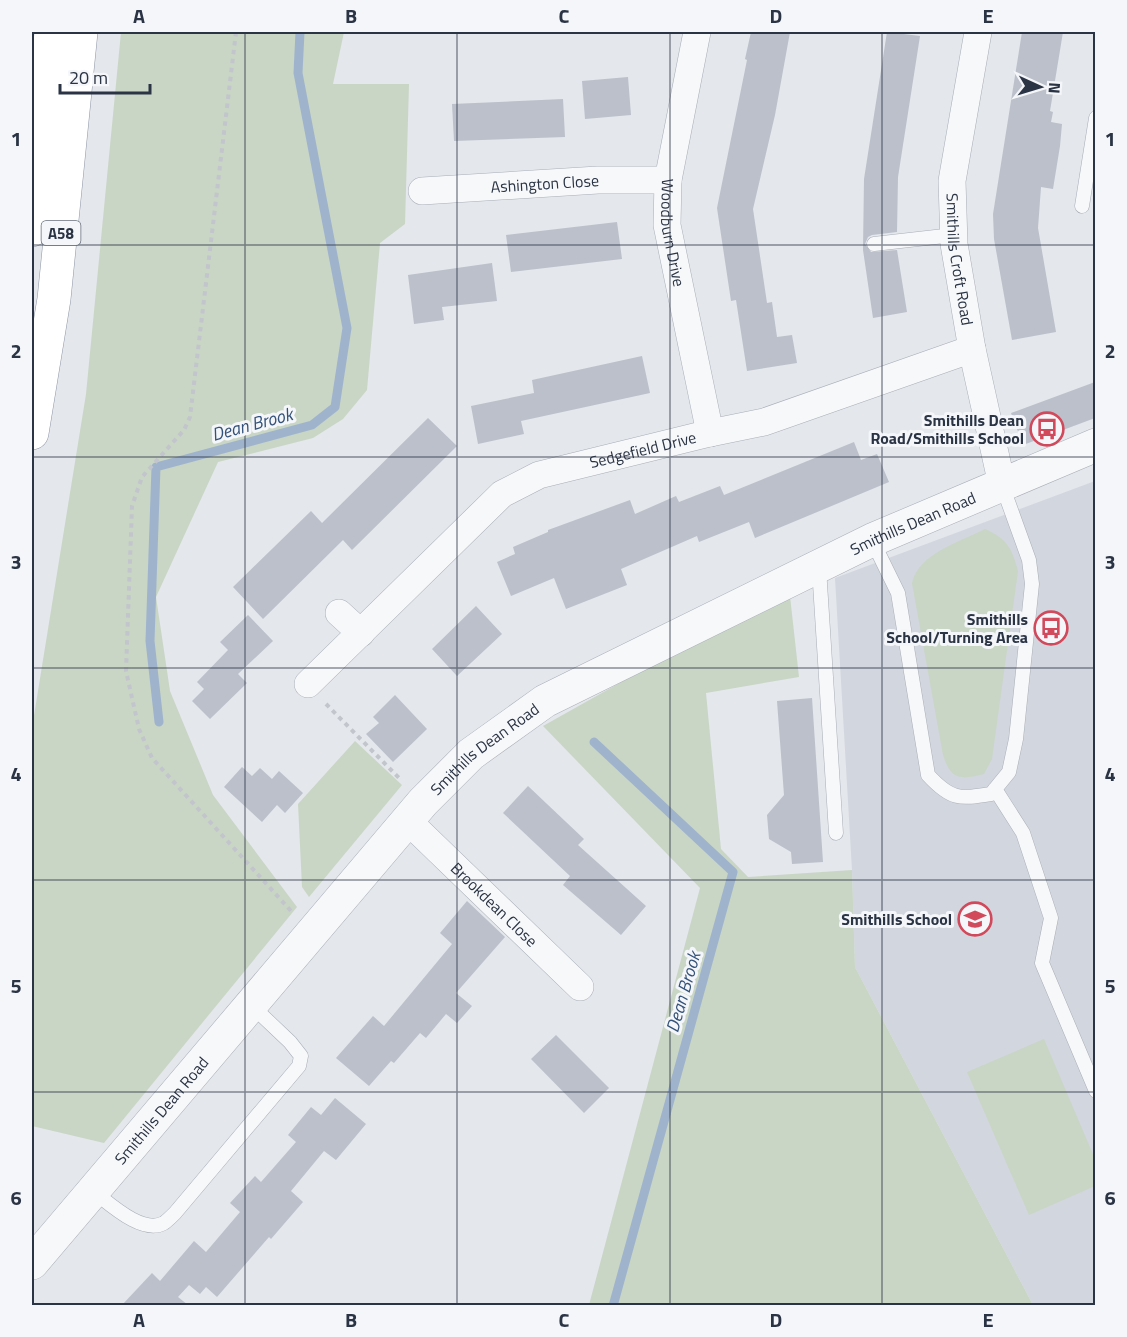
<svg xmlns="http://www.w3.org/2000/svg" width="1127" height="1337" viewBox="0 0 1127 1337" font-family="'Titillium Web',sans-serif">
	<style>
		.built { fill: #d2d6de }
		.green { fill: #c9d6c5 }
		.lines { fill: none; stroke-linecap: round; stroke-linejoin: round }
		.stream { stroke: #9fb4cc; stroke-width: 9 }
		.building { fill: #bbc0ca }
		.service-casing { stroke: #a9aeb7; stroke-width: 15 }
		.minor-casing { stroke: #a9aeb7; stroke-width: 28 }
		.tertiary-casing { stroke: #a9aeb7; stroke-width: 34 }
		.trunk-casing { stroke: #8b94a3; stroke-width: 34 }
		.path { stroke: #c2c5cb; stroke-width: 4; stroke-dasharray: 4.5 4.5; stroke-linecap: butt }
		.service { stroke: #f7f8fa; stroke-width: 14 }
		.minor { stroke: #f7f8fa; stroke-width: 27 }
		.tertiary { stroke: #f7f8fa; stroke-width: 33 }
		.trunk { stroke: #fff; stroke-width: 33 }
		.grid { fill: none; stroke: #2b3445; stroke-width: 1.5; stroke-opacity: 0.55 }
		.labels { text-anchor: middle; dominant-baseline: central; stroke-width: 6; stroke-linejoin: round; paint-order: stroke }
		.shield { fill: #f4f6f9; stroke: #676e7b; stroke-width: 1.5 }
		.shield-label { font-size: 15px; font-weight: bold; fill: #2b3445 }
		.street-label { font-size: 16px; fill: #2b3445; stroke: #f4f6f9 }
		.poi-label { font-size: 16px; font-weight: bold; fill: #2b3445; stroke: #f4f6f9; text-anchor: end }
		.water-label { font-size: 18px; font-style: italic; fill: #34527a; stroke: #f4f6f9 }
		.neatline { fill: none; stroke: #2b3445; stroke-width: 2 }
		.grid-label { font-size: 20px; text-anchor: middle; font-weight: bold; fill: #2b3445 }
	</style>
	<rect width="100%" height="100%" fill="#e4e7ec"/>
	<path class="built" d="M1095,481V1305H1033L855,967L852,870L835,578Z"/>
	<path class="green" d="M121,32H344L333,84H409L405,224L380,243L367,390L343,419L313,438L218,462L156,597L170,691L213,795L297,907L104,1143L32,1126V728L86,394Z
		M985,529C1007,539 1012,548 1018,571L992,759L984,774C960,780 951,780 943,755L912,583C919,553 960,542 985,529Z
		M790,596L799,677L706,693L721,849L748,877L852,870L855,967L1033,1305H589L700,888L543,726L632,676Z
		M355,741L402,785L309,897L302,887L298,804Z
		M1044,1039L1095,1159V1186L1029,1215L967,1072Z"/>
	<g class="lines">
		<path class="stream" d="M159,722L150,641L156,467L312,425L335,407L347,328L298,73L300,32
			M594,742L733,872L613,1306"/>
	</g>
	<path class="building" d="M751,32H790L775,115L753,209L767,303L772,302L777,337L792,335L797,363L747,371L736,300L731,301L717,208L747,60L745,59Z
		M887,32L920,36L898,177L897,232L872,235L868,237L865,244L871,252L897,250L907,312L873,318L863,250L864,179Z
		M1022,32H1063L1050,111L1053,112L1051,122L1062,124L1060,146L1053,189L1041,187L1038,228L1056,332L1012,340L994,239L993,214Z
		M628,77L631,115L585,119L582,81Z
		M563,99L565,137L454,141L452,104Z
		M617,222L622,259L511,272L506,235Z
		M492,263L497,301L442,307L444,320L414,324L408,275Z
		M642,356L650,393L521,421L524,434L478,444L471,406L534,393L532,380Z
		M1095,382V418L1023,445L1011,413Z
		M428,418L457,446L352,550L343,540L263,619L233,587L311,511L322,523Z
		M854,442L861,460L877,454L889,482L755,538L749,522L699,542L697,536L621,569L627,585L566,609L554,578L511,596L497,562L515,554L513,547L548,532V530L630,500L635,514L676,496L679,502L720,486L724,495Z
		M476,606L502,634L457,676L432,649Z
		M248,615L273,641L238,674L247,683L210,719L192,701L204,689L197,682L228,650L220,642Z
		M395,695L427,729L393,762L366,734L379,723L373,717Z
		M812,698L823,862L792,864L791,852L769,839L767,815L784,795L777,701Z
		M242,767L252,776L260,768L272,779L279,771L303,793L285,813L277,805L262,822L224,787Z
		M528,786L584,839L578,845L646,906L621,935L563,885L570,876L503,813Z
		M467,901L505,937L456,993L472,1006L457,1023L446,1014L426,1038L420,1033L394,1063L391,1061L369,1086L336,1058L373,1016L384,1026L452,944L440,933Z
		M556,1035L609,1088L584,1113L531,1059Z
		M335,1098L366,1124L336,1160L324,1151L291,1191L303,1202L271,1239L269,1237L217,1297L206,1287L200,1294L189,1285L178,1297L188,1305H122L152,1273L160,1281L194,1241L206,1252L240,1212L230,1203L255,1176L261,1182L296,1142L288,1135L311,1107L321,1115Z"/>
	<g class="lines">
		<g class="service-casing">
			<path id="service" d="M1082,206L1096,118
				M874,244L953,235
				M872,540L898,593L928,775C951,800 959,799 991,794L1009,772L1016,739L1032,584L1029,560L1002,485
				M819,568L836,833
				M995,789L1023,833L1051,918L1042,963L1096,1091
				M93,1191C109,1203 142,1235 164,1223C168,1220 172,1216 175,1213L299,1066L301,1056L290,1042L251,1005"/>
		</g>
		<g class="minor-casing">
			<g id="minor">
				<path id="s1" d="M697,32L668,180L667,225L710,433"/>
				<path id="s2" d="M978,32L952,181L954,244L972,349L1002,485"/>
				<path id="s3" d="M422,191L598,180H668"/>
				<path d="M339,613L361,633"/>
				<path id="s4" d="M308,684L502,494L539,475L710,433L764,422L972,349"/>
				<path id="s5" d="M408,821L580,987"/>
			</g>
		</g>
		<g class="tertiary-casing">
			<g id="tertiary">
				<path id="s6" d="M32,1263L423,802L471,754L545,701L872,540L1096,445"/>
			</g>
		</g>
		<g class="trunk-casing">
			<path id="trunk" d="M32,230L51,32
				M32,433L54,299L81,32"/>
		</g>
		<path class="path" d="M236,32L190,417L184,430L142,477L132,506L126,671L139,729L152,758L291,911
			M326,704L401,780"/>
		<use href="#service" class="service"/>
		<use href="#minor" class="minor"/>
		<use href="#tertiary" class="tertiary"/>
		<use href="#trunk" class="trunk"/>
	</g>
	<path class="grid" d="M245,32V1306M457,32V1306M670,32V1306M882,32V1306M32,245H1096M32,457H1096M32,668H1096M32,880H1096M32,1092H1096"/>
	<defs>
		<g id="bus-ring" transform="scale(1.725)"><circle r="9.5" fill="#f4f6f9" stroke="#d1495b" stroke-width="1.5"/><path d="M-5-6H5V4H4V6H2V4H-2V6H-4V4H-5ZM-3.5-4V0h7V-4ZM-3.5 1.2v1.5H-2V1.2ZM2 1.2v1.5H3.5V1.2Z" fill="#d1495b"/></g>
		<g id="school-ring" transform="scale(1.725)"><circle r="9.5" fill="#f4f6f9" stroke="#d1495b" stroke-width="1.5"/><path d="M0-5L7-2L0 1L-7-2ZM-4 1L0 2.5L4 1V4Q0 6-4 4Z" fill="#d1495b"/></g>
	</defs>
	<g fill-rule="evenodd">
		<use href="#bus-ring" x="1047" y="429"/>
		<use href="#bus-ring" x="1051" y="628"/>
		<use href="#school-ring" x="975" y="919"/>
	</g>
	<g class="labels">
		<rect class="shield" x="41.5" y="221" width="39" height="24" rx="4.5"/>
		<g class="shield-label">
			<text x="61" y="233">A58</text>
		</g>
		<g class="street-label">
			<text stroke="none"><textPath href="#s3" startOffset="123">Ashington Close</textPath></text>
			<text stroke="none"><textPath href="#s1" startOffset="204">Woodburn Drive</textPath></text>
			<text stroke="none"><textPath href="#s2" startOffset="230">Smithills Croft Road</textPath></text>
			<text stroke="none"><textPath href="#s4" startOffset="420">Sedgefield Drive</textPath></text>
			<text stroke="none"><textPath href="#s6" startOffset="1172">Smithills Dean Road</textPath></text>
			<text stroke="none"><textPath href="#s6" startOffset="686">Smithills Dean Road</textPath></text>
			<text stroke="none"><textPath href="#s5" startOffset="120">Brookdean Close</textPath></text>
			<text stroke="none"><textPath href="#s6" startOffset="200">Smithills Dean Road</textPath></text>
		</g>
		<g class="poi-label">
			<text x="1024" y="420">Smithills Dean<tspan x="1024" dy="18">Road/Smithills School</tspan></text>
			<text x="1028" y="619">Smithills<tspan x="1028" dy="18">School/Turning Area</tspan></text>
			<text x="952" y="919">Smithills School</text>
		</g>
		<g class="water-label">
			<text transform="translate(252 424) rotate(-15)">Dean Brook</text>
			<text transform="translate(683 992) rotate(-74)">Dean Brook</text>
		</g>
	</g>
	<rect width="1127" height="1337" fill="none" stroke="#f4f6f9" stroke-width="66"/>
	<g transform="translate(1040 87) rotate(94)" stroke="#f4f6f9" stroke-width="4.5" paint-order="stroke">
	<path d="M0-4.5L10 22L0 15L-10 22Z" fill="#2b3445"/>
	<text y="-9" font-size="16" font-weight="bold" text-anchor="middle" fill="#2b3445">N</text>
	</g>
	<path d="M60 84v9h90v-9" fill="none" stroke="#2b3445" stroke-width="3"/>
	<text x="69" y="84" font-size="18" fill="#2b3445" stroke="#f4f6f9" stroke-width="4.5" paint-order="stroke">20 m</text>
	<rect x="33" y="33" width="1061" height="1271" class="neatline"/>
	<g class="grid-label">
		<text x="139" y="23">A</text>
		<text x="351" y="23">B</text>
		<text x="564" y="23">C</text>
		<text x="776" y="23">D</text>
		<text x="988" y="23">E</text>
		<text x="16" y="146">1</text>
		<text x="1110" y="146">1</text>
		<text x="16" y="358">2</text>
		<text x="1110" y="358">2</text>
		<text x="16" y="569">3</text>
		<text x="1110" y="569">3</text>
		<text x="16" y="781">4</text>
		<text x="1110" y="781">4</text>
		<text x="16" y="993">5</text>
		<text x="1110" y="993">5</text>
		<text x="16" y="1205">6</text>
		<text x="1110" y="1205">6</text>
		<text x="139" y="1327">A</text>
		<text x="351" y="1327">B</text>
		<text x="564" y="1327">C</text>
		<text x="776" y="1327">D</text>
		<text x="988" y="1327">E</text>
	</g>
</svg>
